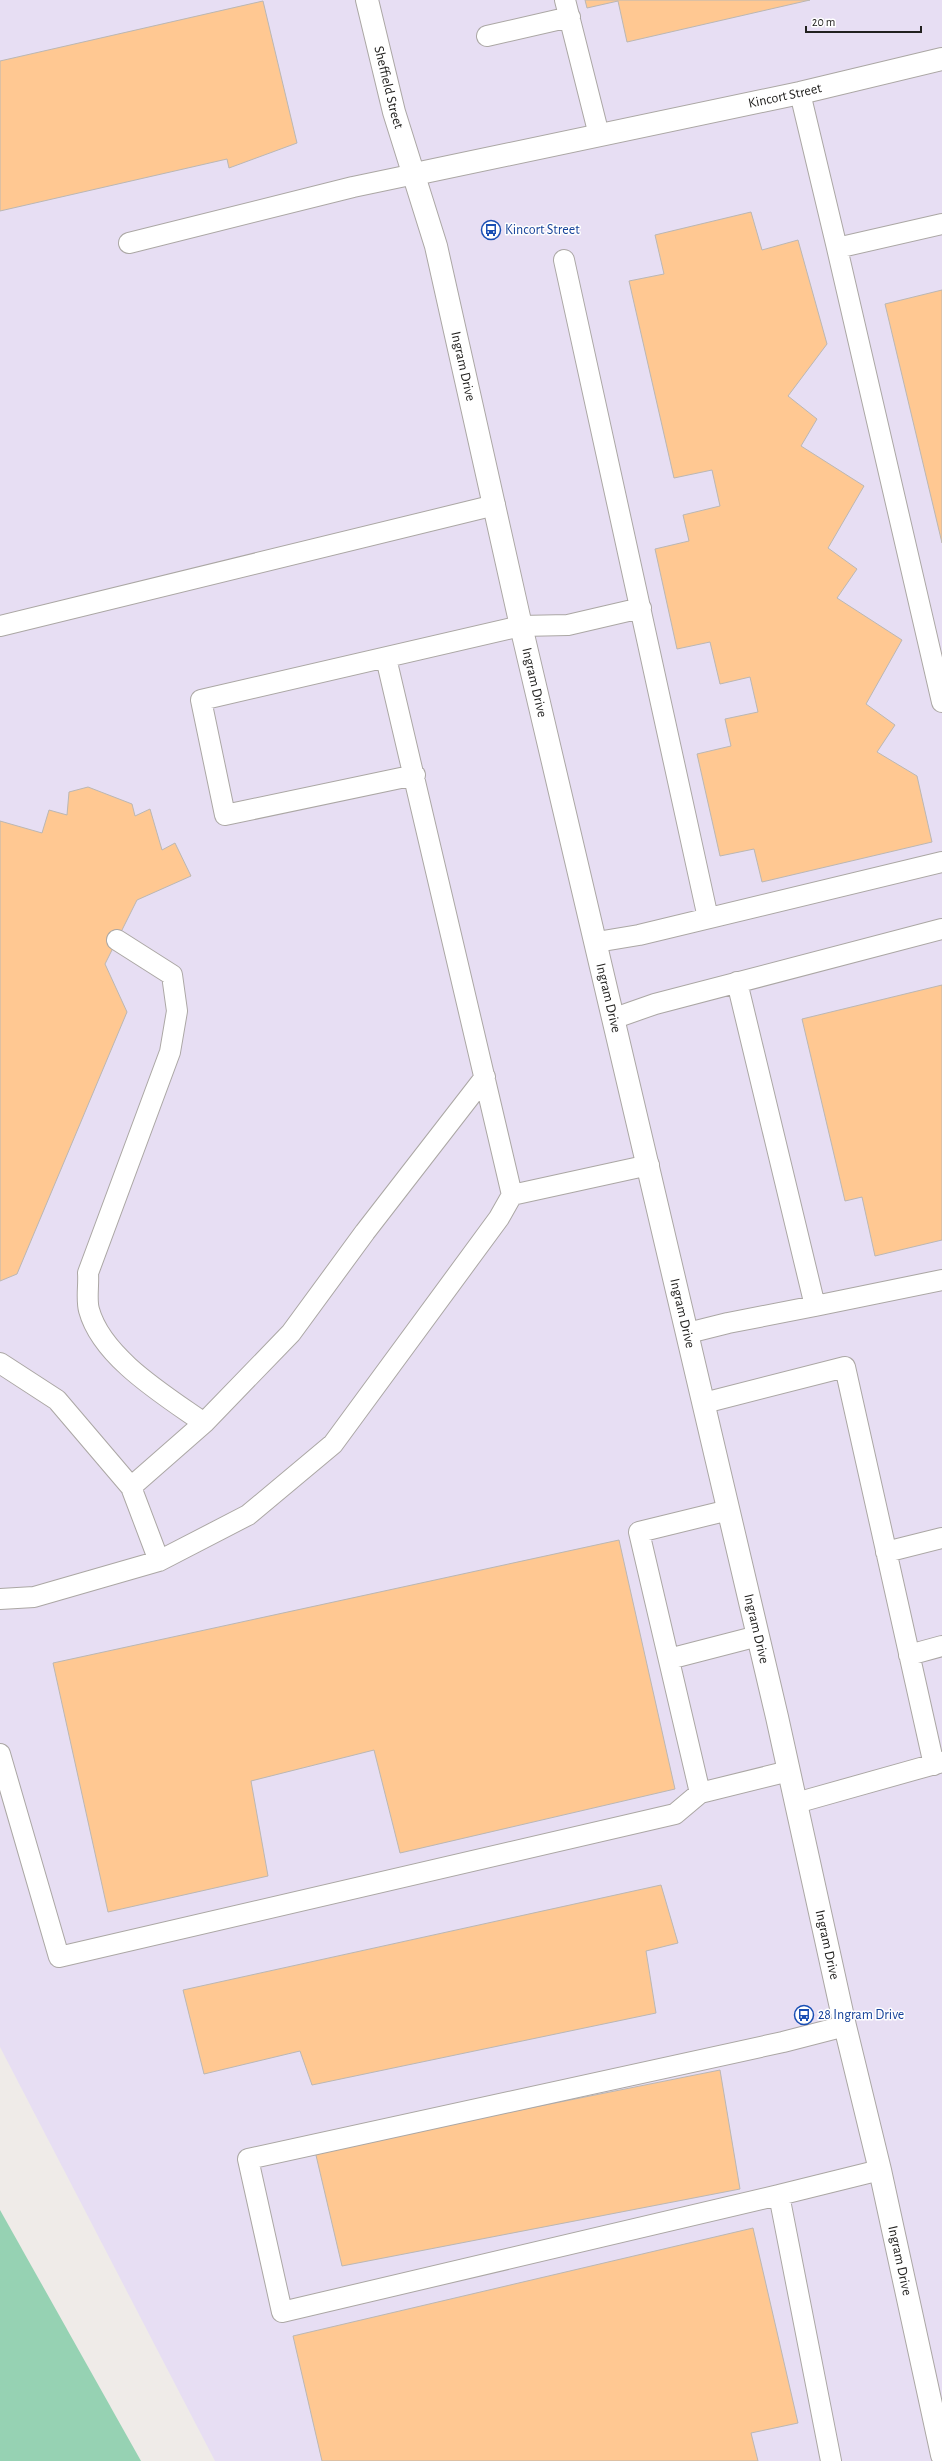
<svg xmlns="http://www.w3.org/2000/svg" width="942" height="2461" viewBox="0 0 942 2461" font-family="'Alegreya Sans',sans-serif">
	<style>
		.industrial { fill: #e7def3 }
		.green { fill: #96d2b3 }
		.building { fill: #ffc892; stroke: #bbb7b3 }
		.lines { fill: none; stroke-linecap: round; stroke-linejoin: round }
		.lane-casing { stroke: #aba7a4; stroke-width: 22 }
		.street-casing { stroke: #aba7a4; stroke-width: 24 }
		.secondary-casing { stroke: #aba7a4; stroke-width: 24 }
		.lane { stroke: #fff; stroke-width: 20 }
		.street { stroke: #fff; stroke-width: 22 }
		.secondary { stroke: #fff; stroke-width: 22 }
		.labels { text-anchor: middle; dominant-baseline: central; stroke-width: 3; stroke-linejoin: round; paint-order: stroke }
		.street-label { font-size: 14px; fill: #22211f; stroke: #fff }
		.transit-label { font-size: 14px; fill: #164399; stroke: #fff; text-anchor: start }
	</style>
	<rect width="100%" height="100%" fill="#efebe8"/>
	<path class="industrial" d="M0,0H942V2461H215L0,2047Z"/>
	<path class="green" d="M0,2210L141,2461H0Z"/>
	<path class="building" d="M585,0H810L627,42L618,1L587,8Z
		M263,1L297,143L229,168L227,159L0,211V61Z
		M751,212L762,250L798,240L827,344L788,396L817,419L801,446L864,486L828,548L857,569L837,598L902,640L866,704L895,725L877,752L917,776L932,842L762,882L754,849L720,856L697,754L731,746L725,719L758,712L750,677L720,684L710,642L677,649L655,549L689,541L683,515L720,506L712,470L674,478L629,281L664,274L655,235Z
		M942,290V543L885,304Z
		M88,787L132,804L135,816L150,809L162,850L175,843L191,876L137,900L105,964L127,1012L17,1274L0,1281V821L42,833L49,810L67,815L69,792Z
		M942,985V1240L875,1256L862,1197L845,1201L802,1019Z
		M619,1540L675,1789L400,1853L374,1750L251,1781L268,1876L108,1912L53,1663Z
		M661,1885L678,1943L646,1951L656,2013L312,2085L300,2051L204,2074L183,1990Z
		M720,2070L740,2189L342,2266L315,2151Z
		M753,2228L798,2423L751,2433L758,2461H322L293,2336Z"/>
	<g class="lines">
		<g class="lane-casing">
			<path id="lane" d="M565,0L599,135
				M487,36L570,17
				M800,93L837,248L942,224
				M129,243L353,187L415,174
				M837,248L942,702
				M564,260L708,918
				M0,626L495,505
				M415,775L225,815L201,700L521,626L568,625L641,608
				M117,940L172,975L177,1011L170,1052L88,1273C89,1285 86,1299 89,1310C102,1358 166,1396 204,1423L291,1333L365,1232L485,1077
				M597,942L639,935L942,862
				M615,1018L655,1004L942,929
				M512,1195L649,1165
				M815,1306L942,1280
				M688,1333L728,1323L815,1306L737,982
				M0,1363L57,1400L131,1487L159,1561
				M704,1403L845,1367L934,1765
				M131,1487L204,1423
				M729,1510L639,1532L700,1793L789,1771
				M886,1552L942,1538
				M0,1599L34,1597L159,1561L248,1515L333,1444L499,1218L512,1195L386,658
				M909,1655L942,1646
				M669,1659L758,1636
				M0,1754L59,1957L675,1814L700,1793
				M796,1803L942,1762
				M779,2195L282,2312L248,2159L783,2042L845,2026
				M831,2461L779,2195L880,2170"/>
		</g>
		<g class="street-casing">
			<g id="street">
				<path id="s1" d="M415,174L800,93L942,59"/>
			</g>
		</g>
		<g class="secondary-casing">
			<g id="secondary">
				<path id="s2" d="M367,0L394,112L436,246L521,626L777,1717L845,2026L880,2170L942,2455"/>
			</g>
		</g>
		<use href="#lane" class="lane"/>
		<use href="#street" class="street"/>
		<use href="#secondary" class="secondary"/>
	</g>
	<defs>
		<g id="bus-ring" transform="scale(1)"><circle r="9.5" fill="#fff" stroke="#1a4fb4" stroke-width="1.5"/><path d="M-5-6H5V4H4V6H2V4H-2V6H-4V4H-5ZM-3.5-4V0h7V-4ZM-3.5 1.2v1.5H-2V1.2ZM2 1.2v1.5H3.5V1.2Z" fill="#1a4fb4"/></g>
	</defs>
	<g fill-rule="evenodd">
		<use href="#bus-ring" x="491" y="230"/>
		<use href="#bus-ring" x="804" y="2015"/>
	</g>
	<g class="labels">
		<g class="street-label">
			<text stroke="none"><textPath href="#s2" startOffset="90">Sheffield Street</textPath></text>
			<text stroke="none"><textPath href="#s1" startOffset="378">Kincort Street</textPath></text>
			<text stroke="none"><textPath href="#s2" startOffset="379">Ingram Drive</textPath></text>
			<text stroke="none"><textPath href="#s2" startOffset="703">Ingram Drive</textPath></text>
			<text stroke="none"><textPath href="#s2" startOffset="1027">Ingram Drive</textPath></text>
			<text stroke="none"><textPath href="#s2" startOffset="1351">Ingram Drive</textPath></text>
			<text stroke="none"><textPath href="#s2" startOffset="1675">Ingram Drive</textPath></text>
			<text stroke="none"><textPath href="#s2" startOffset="1999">Ingram Drive</textPath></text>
			<text stroke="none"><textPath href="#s2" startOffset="2323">Ingram Drive</textPath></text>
		</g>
		<g class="transit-label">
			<text x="505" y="230">Kincort Street</text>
			<text x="818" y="2015">28 Ingram Drive</text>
		</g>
	</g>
	<path d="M806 26v6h115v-6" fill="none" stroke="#22211f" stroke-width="2"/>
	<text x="812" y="26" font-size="12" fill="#22211f" stroke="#ffffff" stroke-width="3" paint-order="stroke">20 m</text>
</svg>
